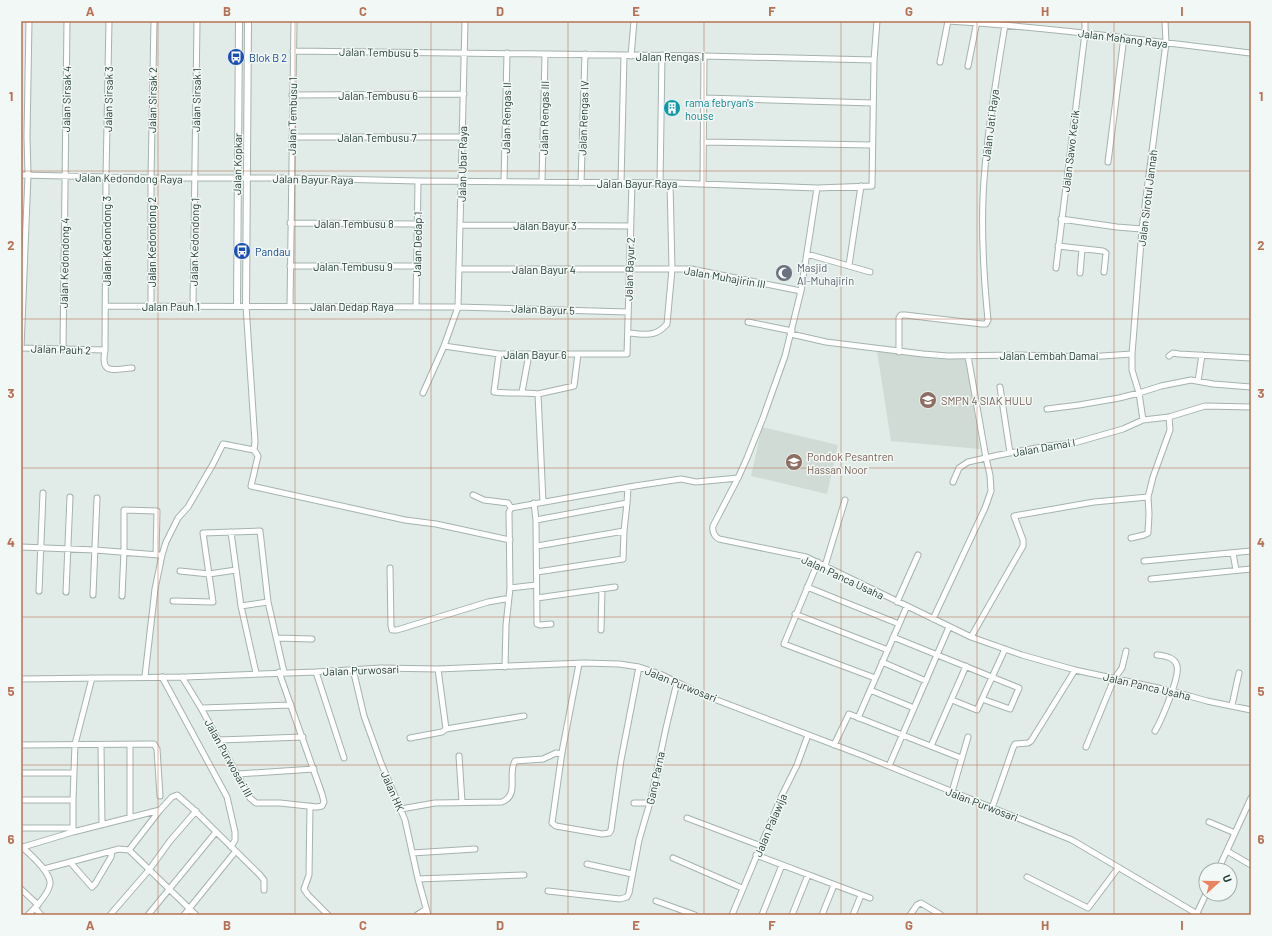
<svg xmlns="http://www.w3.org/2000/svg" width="1272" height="936" viewBox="0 0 1272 936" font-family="Barlow,sans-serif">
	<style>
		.built { fill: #d0dbd6 }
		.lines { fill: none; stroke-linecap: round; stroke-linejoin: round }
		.minor-casing { stroke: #a4b3ae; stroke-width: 7 }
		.tertiary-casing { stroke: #a4b3ae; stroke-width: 8 }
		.minor { stroke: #fff; stroke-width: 5 }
		.tertiary { stroke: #fff; stroke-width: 6 }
		.grid { fill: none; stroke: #b87155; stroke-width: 1; stroke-opacity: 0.55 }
		.labels { text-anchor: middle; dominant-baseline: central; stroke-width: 3; stroke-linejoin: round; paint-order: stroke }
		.street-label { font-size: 11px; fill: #233b34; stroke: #f2f8f5 }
		.transit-label { font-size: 11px; fill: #164399; stroke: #f2f8f5; text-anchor: start }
		.culture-label { font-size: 11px; fill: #0d838f; stroke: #f2f8f5; text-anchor: start }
		.worship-label { font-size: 11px; fill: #5b616d; stroke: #f2f8f5; text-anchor: start }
		.education-label { font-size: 11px; fill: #785e54; stroke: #f2f8f5; text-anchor: start }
		.neatline { fill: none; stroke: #b87155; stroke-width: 1.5 }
		.grid-label { font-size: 13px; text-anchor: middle; font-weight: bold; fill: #b87155 }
	</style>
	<rect width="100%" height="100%" fill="#e1ebe7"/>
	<path class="built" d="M877,351L966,359L980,449L891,441Z
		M762,427L838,445L827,494L751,476Z"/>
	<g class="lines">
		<g class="minor-casing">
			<path id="minor" d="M29,21L27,137L28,175L21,348L105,350L106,177L109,21
				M947,21C1049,27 1150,41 1251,53
				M1165,21L1166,43L1142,229L1132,354V370L1139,393L1143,420L1169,417L1205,406L1251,407
				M293,51L704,56L874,60
				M631,56L634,21
				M940,62L948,21
				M968,66L977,21
				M292,95L464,94
				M704,98L873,103
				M292,137H463
				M703,142L872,145
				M1108,162L1124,37
				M21,175L151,178H291L418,181L673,183L817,188L872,186L874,60L877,21
				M504,182L507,53
				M542,182L545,54
				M581,183L585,54
				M621,183L624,55
				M660,183L662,55
				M703,184L704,56
				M817,188L801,291L785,356L763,418L747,458L738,478L713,526C712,532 714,536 719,539L806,557L971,637L1022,655L1075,670L1172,691L1207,701L1251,710
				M1061,219L1117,227L1142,229
				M290,223L417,224
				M461,225L630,226
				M1058,246L1103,251L1106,253L1104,272
				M807,254L870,272
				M849,265L861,186
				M290,266H416
				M1056,268L1085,33V21
				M459,269H691L801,291
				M1080,273L1082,249
				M151,305V178L154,21
				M105,306L458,307L628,312
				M193,306L197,21
				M246,306L255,442L254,450L258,456L251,486L405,520L436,524L510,540
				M290,306L294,21
				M416,306L418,181
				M748,322L792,331
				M629,333C645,334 655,338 667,324L672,269L670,183
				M791,334L826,342L923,354L948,356L1019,355L1087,357L1132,354
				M444,346L499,354H627L632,183
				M63,348L67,21
				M105,350C100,376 114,369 132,368
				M899,352V318L901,315H905L982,324H986L988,320C983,270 980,218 985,168C989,120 997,73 1005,25
				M499,354L494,392C509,394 523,392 538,394
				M1169,356L1173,353L1179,354L1251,358
				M1198,381L1202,355
				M1000,387L1010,453
				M522,392L529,354
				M423,393L444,346L458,307L465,21
				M1047,409L1079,405L1119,398L1139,393L1161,386L1191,380L1213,384L1251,387
				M953,482L959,468L968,462L999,455L1047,446L1074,443L1123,429L1143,420
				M473,495L484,500L508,503L511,508
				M543,502L538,394L574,386L578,354
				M534,503L536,520L537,624L540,625L551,624
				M536,520L627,503L628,487
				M231,532L241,606L268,602
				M1131,538L1144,535L1148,533L1149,514L1148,497
				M537,546L624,531
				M21,547L95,550L159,555
				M1233,553L1236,570
				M1144,561L1251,551
				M818,562L784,644L875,678
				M825,566L845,500
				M390,568L391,626L392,630H397L488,602L505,599L508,600
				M180,571L209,574L236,570
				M537,572L623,559L624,531L627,503
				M1151,579L1251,569
				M807,587L899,624
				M510,588L536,585
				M39,591L43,493
				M66,592L70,497
				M93,595L97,498
				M122,596L124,552V510L157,511L156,554
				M537,598L615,587
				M173,601L213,602L203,533L260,531L268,602L284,672
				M897,602L918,555
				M241,606L256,673
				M795,614L888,650
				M933,619L985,508L991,491L990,475L986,458L968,356
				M601,630L602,589
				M893,637L1019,688L1010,709L982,699
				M971,637L1023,546V540L1014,516L1094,502L1148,497L1153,477L1170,430L1169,417
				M277,638L312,639
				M882,662L926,681
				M579,664L562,752L552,823L556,826L602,834L609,833L611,830L621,760L639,667
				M505,667L506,625L510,588L509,512L511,508L635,486L681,479L696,482L738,478
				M353,669L364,716L381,763L405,820L418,879L428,915
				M438,669L446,729
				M316,672L344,758
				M145,676L155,589L162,555L166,542L178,518L188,507L213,464L223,444L254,450
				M162,677L227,797L235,832V840L231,847
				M182,677L201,708L250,798L256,803H280L317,807L322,806L324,802L322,794L279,672
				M21,679L185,677L316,672L381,668L438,669L584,663L619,664L639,667L660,674L701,694L864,756L1072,840L1199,915
				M870,690L914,708
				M952,700L977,710L1005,649
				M1232,705L1239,673
				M201,708L291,705
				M858,718L907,606
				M1155,731C1161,721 1180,677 1177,666C1175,657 1165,656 1157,655
				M410,738L442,732L446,729L524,716
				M218,740L303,737
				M21,745L154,744L157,749L160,796
				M101,745L102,825
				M130,745V818
				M834,745L849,714L961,758
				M931,746L966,666
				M1086,747L1114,679L1122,668L1126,651
				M459,756L462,802
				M889,766L949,627
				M21,773H74
				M238,774L314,769
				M952,792L968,737
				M21,800H73
				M634,803H650
				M310,806L309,875L304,889L308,895L328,915
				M992,808L1013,748L1015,744L1028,743L1031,741L1075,670
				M401,809L435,803L502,802C520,795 507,774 515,761L543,759L556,753L562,754
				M687,818L761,846
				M1209,822L1235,833
				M21,828H73
				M73,832V800L75,744L92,678
				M21,846C29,853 49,871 50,882C51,891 35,908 28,915
				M23,847L73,832L160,810L172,797L177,795L193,809L260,875L264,880V890
				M129,850L160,810
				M1227,851L1251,865
				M412,853L475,849
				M756,855L870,898
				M673,858L742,888
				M70,862L92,887L95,884L111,857L112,851
				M587,864L632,874
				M44,869L119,849L129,850L196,915
				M1218,870L1251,798
				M1027,877L1088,908L1118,868
				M418,879L524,875
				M21,889L38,905
				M548,891L620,899L627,897L629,893L639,840L651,799L666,728L677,682
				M656,901L695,915
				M35,908L41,915
				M110,915L149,870L170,841L196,811
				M148,915L216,832
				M184,915L235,852
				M417,915L426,909
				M732,915L782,795L797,765L808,735
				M762,915L782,865
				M792,915L808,875
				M822,915L834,885
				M853,915L861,895
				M910,915L917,905L921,903L941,915
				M1196,915L1206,894"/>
		</g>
		<g class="tertiary-casing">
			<path id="tertiary" d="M237,306L239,21
				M246,306L248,21"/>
		</g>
		<use href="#minor" class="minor"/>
		<use href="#tertiary" class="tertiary"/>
	</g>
	<path class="grid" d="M158,21V915M295,21V915M431,21V915M568,21V915M704,21V915M841,21V915M977,21V915M1114,21V915M21,171H1251M21,319H1251M21,468H1251M21,617H1251M21,765H1251"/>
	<defs>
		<g id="bus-disc" transform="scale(0.9)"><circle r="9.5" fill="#1a4fb4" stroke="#f2f8f5"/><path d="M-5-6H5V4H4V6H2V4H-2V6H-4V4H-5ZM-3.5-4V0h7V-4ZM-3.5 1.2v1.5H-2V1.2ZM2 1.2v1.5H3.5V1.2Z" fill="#fff"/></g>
		<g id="building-disc" transform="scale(0.9)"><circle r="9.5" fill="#0f9aa8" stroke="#f2f8f5"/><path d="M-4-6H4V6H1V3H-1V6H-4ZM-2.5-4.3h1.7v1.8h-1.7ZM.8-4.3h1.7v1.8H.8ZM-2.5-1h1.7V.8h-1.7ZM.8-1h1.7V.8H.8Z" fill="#fff"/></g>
		<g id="mosque-disc" transform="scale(0.9)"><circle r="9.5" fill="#6b7280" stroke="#f2f8f5"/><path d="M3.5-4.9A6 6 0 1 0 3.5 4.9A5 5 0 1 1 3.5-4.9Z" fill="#fff"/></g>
		<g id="school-disc" transform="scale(0.9)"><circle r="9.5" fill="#8d6e63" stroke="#f2f8f5"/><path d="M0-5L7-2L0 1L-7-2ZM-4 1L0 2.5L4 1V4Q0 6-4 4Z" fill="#fff"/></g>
	</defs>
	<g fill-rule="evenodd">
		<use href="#bus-disc" x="236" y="57"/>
		<use href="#building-disc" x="672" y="108"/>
		<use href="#bus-disc" x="242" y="251"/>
		<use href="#mosque-disc" x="784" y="273"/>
		<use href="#school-disc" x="928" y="400"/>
		<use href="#school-disc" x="794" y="462"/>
	</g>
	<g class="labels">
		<g class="street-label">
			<text transform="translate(1123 38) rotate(7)">Jalan Mahang Raya</text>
			<text transform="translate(379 52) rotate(1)">Jalan Tembusu 5</text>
			<text x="670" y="56">Jalan Rengas I</text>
			<text x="378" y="95">Jalan Tembusu 6</text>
			<text transform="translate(66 99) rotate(-89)">Jalan Sirsak 4</text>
			<text transform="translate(108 99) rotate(-89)">Jalan Sirsak 3</text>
			<text transform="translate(152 100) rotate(-89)">Jalan Sirsak 2</text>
			<text transform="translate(196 100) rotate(-89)">Jalan Sirsak 1</text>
			<text transform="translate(292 116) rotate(-89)">Jalan Tembusu 1</text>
			<text transform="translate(506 118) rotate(-89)">Jalan Rengas II</text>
			<text transform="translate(544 118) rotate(-89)">Jalan Rengas III</text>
			<text transform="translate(583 118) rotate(-88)">Jalan Rengas IV</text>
			<text transform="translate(990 125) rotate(-83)">Jalan Jati Raya</text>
			<text x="377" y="137">Jalan Tembusu 7</text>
			<text transform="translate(1070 151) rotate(-83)">Jalan Sawo Kecik</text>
			<text transform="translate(237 164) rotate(-89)">Jalan Kopkar</text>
			<text transform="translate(462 164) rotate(-89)">Jalan Ubar Raya</text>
			<text transform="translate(129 178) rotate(1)">Jalan Kedondong Raya</text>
			<text transform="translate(313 179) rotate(1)">Jalan Bayur Raya</text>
			<text x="637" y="183">Jalan Bayur Raya</text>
			<text transform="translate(1147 198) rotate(-83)">Jalan Sirotul Jannah</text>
			<text x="354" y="223">Jalan Tembusu 8</text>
			<text x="545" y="225">Jalan Bayur 3</text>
			<text transform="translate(106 241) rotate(-90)">Jalan Kedondong 3</text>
			<text transform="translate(151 242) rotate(-90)">Jalan Kedondong 2</text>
			<text transform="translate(194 242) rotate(-89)">Jalan Kedondong 1</text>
			<text transform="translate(417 244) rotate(-89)">Jalan Dedap 1</text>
			<text transform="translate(64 263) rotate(-89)">Jalan Kedondong 4</text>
			<text x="353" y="266">Jalan Tembusu 9</text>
			<text x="544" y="269">Jalan Bayur 4</text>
			<text transform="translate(629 269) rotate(-88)">Jalan Bayur 2</text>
			<text transform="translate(725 277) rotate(10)">Jalan Muhajirin III</text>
			<text x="171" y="306">Jalan Pauh 1</text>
			<text x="352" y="306">Jalan Dedap Raya</text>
			<text transform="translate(543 309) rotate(2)">Jalan Bayur 5</text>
			<text transform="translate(61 349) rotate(2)">Jalan Pauh 2</text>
			<text x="535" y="354">Jalan Bayur 6</text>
			<text x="1049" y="355">Jalan Lembah Damai</text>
			<text transform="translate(1044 447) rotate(-10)">Jalan Damai I</text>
			<text transform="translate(843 577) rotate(25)">Jalan Panca Usaha</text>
			<text transform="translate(361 670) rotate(-2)">Jalan Purwosari</text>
			<text transform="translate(681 684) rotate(22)">Jalan Purwosari</text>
			<text transform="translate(1147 686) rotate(13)">Jalan Panca Usaha</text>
			<text transform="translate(229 758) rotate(61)">Jalan Purwosari III</text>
			<text transform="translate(655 778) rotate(-78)">Gang Parna</text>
			<text transform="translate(393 791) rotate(67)">Jalan HK</text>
			<text transform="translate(982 804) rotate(21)">Jalan Purwosari</text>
			<text transform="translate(770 825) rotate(-67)">Jalan Palawija</text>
		</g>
		<g class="transit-label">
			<text x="249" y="57">Blok B 2</text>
			<text x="255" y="251">Pandau</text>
		</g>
		<g class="culture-label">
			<text x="685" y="102">rama febryan's<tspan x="685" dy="13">house</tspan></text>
		</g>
		<g class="worship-label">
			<text x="797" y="267">Masjid<tspan x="797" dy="13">Al-Muhajirin</tspan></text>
		</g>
		<g class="education-label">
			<text x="941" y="400">SMPN 4 SIAK HULU</text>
			<text x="807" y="456">Pondok Pesantren<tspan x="807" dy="13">Hassan Noor</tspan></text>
		</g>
	</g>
	<rect width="1272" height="936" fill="none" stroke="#f2f8f5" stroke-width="44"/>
	<g transform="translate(1218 882) rotate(69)"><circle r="19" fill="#f2f8f5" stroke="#9faca8"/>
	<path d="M0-3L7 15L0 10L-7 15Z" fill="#ea8360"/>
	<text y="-6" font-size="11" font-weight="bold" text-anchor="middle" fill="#233b34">U</text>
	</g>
	<rect x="22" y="22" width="1228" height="892" class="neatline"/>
	<g class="grid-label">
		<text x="90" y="16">A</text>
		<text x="227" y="16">B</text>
		<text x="363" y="16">C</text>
		<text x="500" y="16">D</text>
		<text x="636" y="16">E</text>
		<text x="772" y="16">F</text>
		<text x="909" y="16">G</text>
		<text x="1045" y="16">H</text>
		<text x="1182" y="16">I</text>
		<text x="11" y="101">1</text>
		<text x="1261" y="101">1</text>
		<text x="11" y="250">2</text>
		<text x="1261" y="250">2</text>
		<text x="11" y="398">3</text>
		<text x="1261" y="398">3</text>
		<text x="11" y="547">4</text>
		<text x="1261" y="547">4</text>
		<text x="11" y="696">5</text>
		<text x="1261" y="696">5</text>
		<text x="11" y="844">6</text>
		<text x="1261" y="844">6</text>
		<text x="90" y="930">A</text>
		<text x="227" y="930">B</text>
		<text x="363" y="930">C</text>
		<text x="500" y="930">D</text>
		<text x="636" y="930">E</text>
		<text x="772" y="930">F</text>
		<text x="909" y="930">G</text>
		<text x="1045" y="930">H</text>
		<text x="1182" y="930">I</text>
	</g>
</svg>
